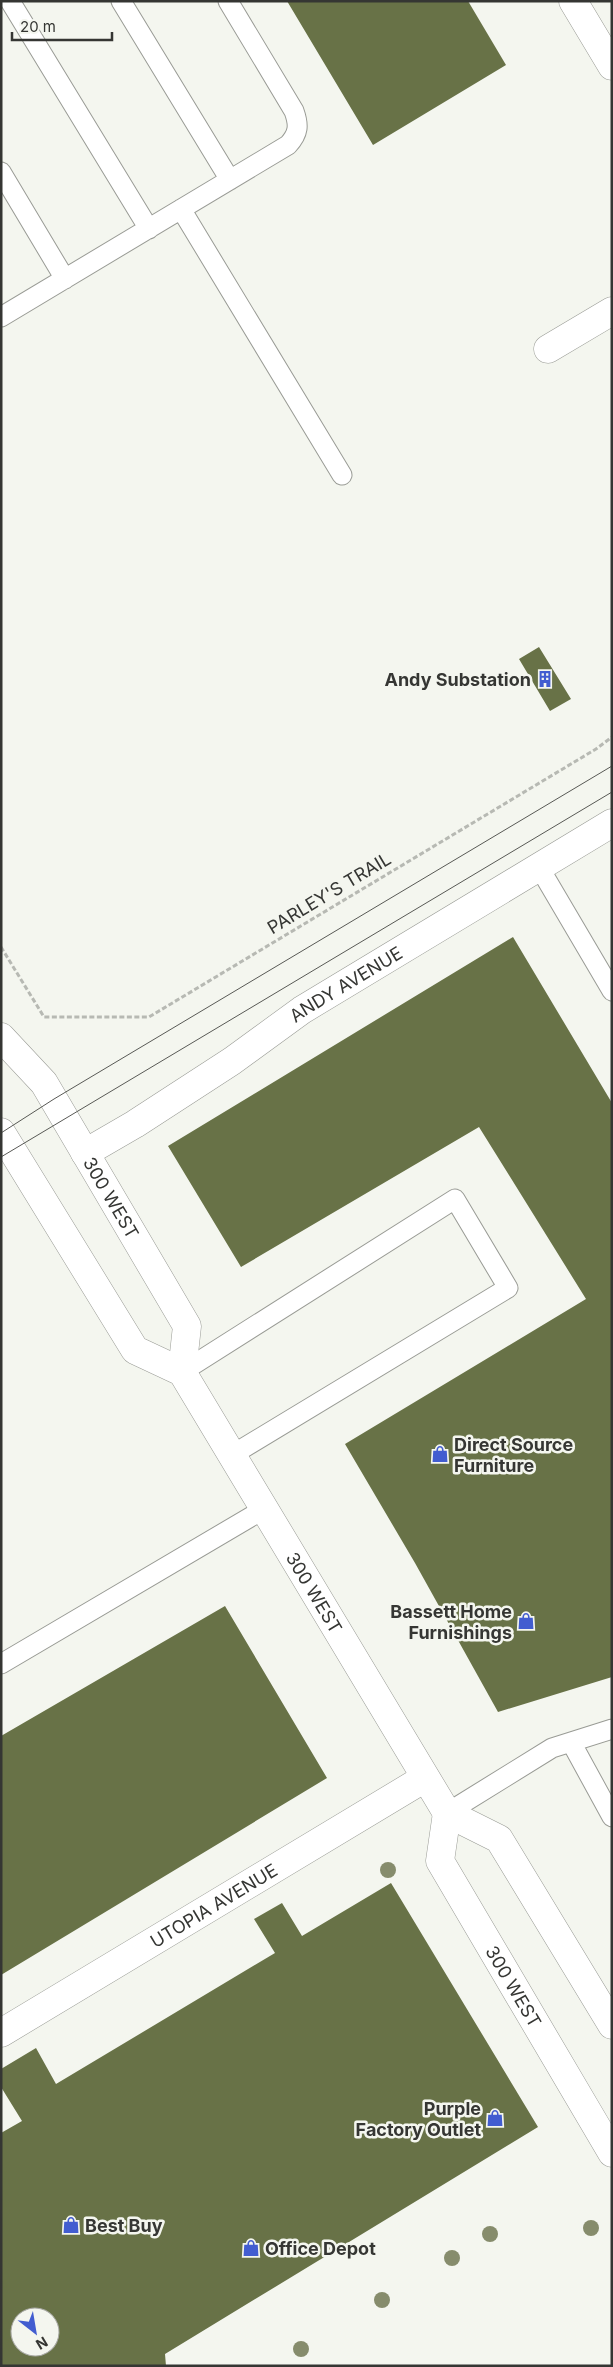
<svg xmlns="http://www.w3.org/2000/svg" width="613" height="2367" viewBox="0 0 613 2367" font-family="Inter,sans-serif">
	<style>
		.building { fill: #687247; fill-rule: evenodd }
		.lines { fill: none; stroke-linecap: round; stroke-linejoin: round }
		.lane-casing { stroke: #999b95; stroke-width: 21 }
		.street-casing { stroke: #999b95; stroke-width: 29 }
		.secondary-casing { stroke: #999b95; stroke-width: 29 }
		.path { stroke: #b7b9b3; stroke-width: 3; stroke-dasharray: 5 2.5; stroke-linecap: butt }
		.lane { stroke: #fff; stroke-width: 19 }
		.street { stroke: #fff; stroke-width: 28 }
		.secondary { stroke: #fff; stroke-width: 28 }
		.tram { stroke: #585955; stroke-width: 1 }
		.tree { fill: #868c6c }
		.labels { text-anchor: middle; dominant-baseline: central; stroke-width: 5; stroke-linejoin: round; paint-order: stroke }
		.poi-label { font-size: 18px; font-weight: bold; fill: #353633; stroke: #f4f6ef; text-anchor: end }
		.street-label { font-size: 18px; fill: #353633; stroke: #f4f6ef }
	</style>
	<rect width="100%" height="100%" fill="#f4f6ef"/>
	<path class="building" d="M287,1H468L506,65L373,145Z
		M539,647L571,699L550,711L519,659Z
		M513,937L612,1103V1677L498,1712L415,1563L345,1444L586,1299L479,1127L241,1267L168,1146Z
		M225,1606L327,1778L1,1975V1736Z
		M391,1883L538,2127L165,2354L166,2366H1V2133L22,2121L1,2087V2069L36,2048L56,2084L275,1953L254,1919L282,1903L302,1936ZM20,2317H50V2347H20Z"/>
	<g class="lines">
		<g class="lane-casing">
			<path id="lane" d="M10,1L149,229
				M121,1L230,180
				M1,172L65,279
				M181,209L342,475
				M1,317L288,145C299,133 299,125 294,111L228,1
				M539,867L612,991
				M182,1372L455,1199L508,1288L232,1455
				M1,1664L264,1509
				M571,1742L612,1817
				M447,1813L552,1748L612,1729"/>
		</g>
		<g class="street-casing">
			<g id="street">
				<path d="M573,1L612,66"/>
				<path d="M548,349L612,311"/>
				<path id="s1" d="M85,1153L135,1124L232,1061L302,1010L612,823"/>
				<path id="s2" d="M1,2033L425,1778"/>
			</g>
		</g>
		<g class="secondary-casing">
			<g id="secondary">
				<path id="s3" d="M1,1037L44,1083L187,1326L182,1372"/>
				<path id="s4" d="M1,1132L135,1350L182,1372L447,1813L499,1839L612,2025"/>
				<path id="s5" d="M447,1813L440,1861L612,2153"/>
			</g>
		</g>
		<path class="path" d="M1,947L44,1017H149L596,749L612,737"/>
		<use href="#lane" class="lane"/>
		<use href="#street" class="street"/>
		<use href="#secondary" class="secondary"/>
		<path class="tram" d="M1,1133L54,1099L612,766
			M1,1157L612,792"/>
	</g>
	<g class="tree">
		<circle cx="388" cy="1870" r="8"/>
		<circle cx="591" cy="2228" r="8"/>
		<circle cx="490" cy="2234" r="8"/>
		<circle cx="452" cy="2258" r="8"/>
		<circle cx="382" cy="2300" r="8"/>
		<circle cx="301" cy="2349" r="8"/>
	</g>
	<defs>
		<g id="building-bare" transform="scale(1.35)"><path d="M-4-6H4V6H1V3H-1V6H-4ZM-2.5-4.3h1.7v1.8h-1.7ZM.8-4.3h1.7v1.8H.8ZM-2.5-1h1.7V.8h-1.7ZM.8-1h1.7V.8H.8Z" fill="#425dd0" stroke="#f4f6ef" stroke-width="2.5" paint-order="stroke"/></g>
		<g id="shop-bare" transform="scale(1.35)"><path d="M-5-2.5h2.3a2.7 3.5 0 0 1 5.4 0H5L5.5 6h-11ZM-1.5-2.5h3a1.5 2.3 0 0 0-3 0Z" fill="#425dd0" stroke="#f4f6ef" stroke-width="2.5" paint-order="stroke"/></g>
	</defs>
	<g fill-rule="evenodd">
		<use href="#building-bare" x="545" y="679"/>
		<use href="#shop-bare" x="440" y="1454"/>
		<use href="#shop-bare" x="526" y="1621"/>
		<use href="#shop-bare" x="495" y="2118"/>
		<use href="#shop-bare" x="71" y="2225"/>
		<use href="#shop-bare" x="251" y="2248"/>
	</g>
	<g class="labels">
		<g class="poi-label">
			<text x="531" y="679">Andy Substation</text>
			<text x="454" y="1444" text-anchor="start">Direct Source<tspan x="454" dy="21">Furniture</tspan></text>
			<text x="512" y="1611">Bassett Home<tspan x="512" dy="21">Furnishings</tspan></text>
			<text x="481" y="2108">Purple<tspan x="481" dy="21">Factory Outlet</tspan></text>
			<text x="85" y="2225" text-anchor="start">Best Buy</text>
			<text x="265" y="2248" text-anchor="start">Office Depot</text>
		</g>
		<g class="street-label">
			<text transform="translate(329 893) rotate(-31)">PARLEY'S TRAIL</text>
			<text stroke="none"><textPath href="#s1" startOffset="311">ANDY AVENUE</textPath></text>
			<text stroke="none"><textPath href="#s3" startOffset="196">300 WEST</textPath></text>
			<text stroke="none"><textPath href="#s4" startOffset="565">300 WEST</textPath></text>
			<text stroke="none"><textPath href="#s2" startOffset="248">UTOPIA AVENUE</textPath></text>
			<text stroke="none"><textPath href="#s5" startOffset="194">300 WEST</textPath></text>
		</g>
	</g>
	<rect width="613" height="2367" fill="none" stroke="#353633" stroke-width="5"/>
	<g transform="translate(35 2332) rotate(149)"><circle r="24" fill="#f4f6ef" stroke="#a8a9a4"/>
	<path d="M0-4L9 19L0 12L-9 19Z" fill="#425dd0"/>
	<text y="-8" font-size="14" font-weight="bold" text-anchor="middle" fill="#353633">N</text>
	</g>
	<path d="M12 32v8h100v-8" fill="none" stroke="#353633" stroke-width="2.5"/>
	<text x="20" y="32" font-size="15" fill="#353633" stroke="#f4f6ef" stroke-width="4" paint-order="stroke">20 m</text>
</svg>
